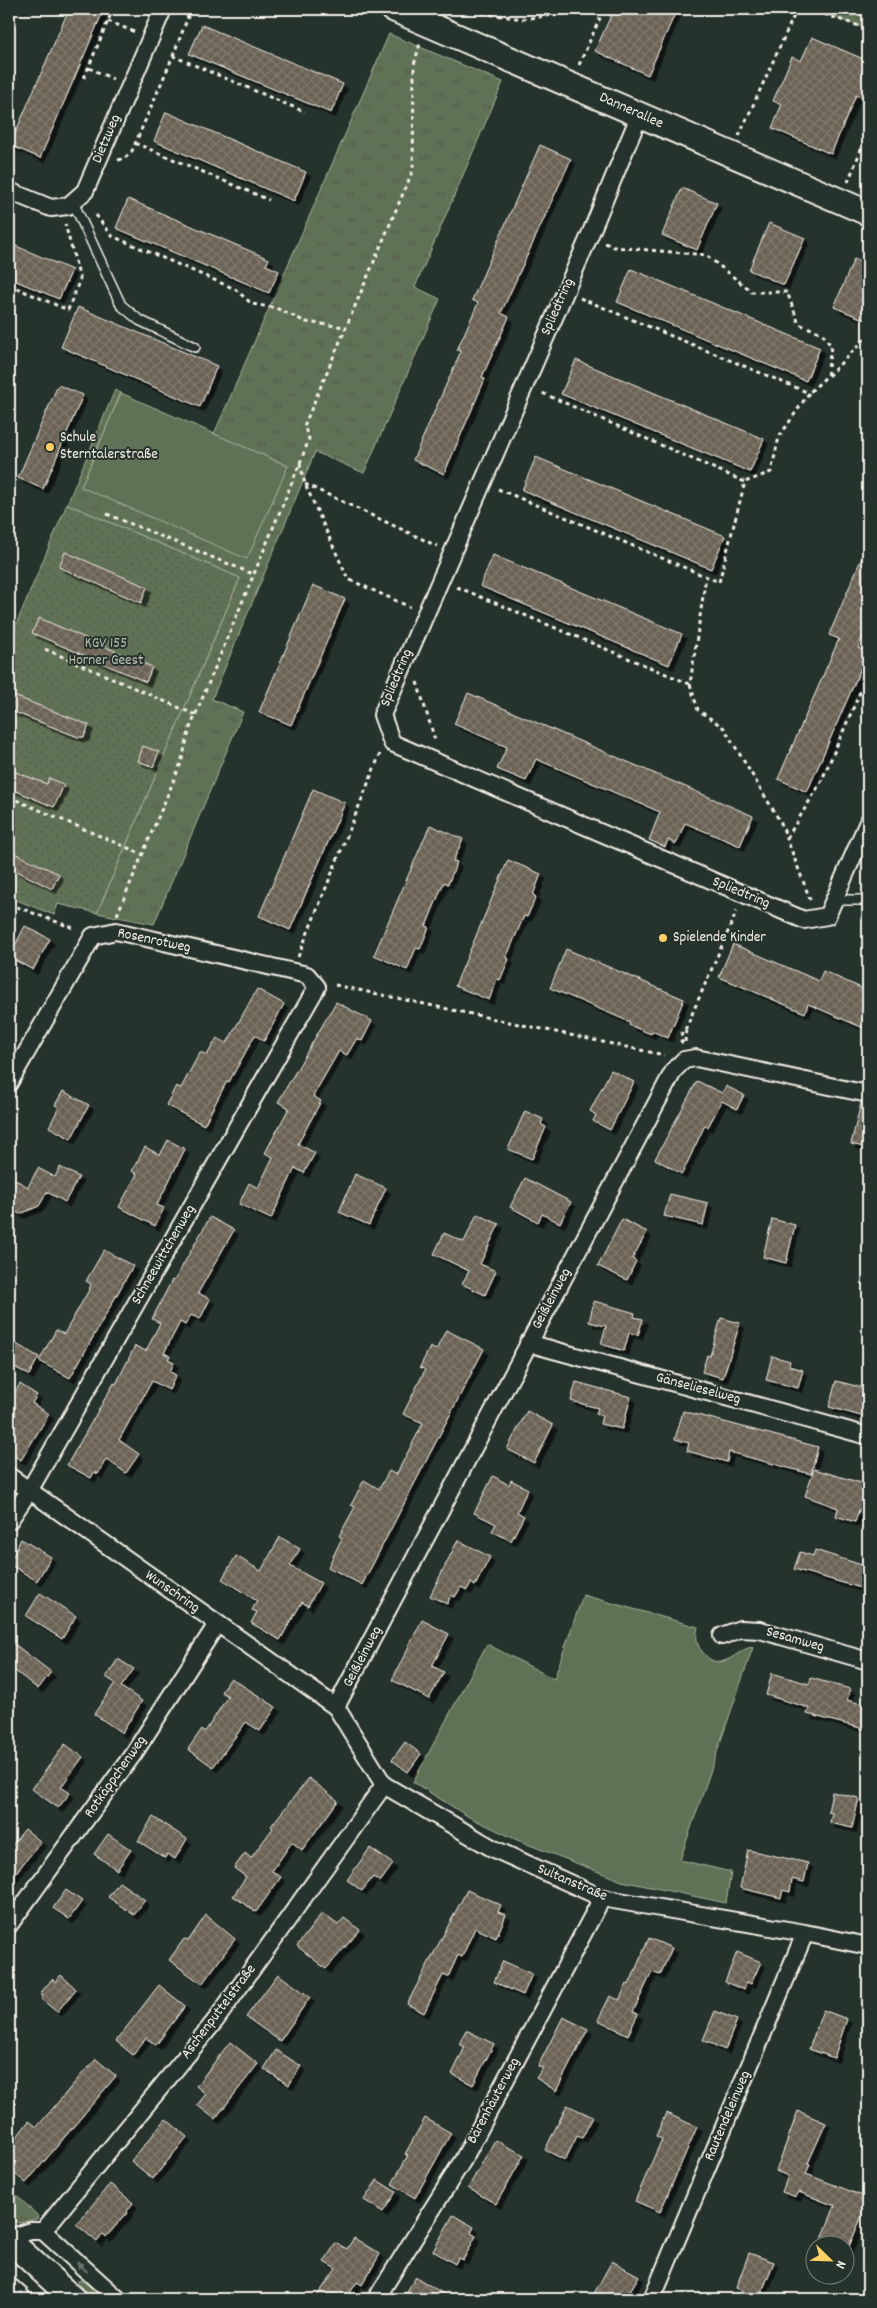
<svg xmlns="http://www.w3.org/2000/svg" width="877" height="2308" viewBox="0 0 877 2308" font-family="Dekko,sans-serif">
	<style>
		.grass { fill: url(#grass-tufts); stroke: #aab29e }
		.garden { fill: url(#garden-dots); stroke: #aab29e }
		.pitch { fill: #617254; stroke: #aab29e }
		.building { fill: url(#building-cross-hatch); stroke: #f4f1e8; filter: url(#shadow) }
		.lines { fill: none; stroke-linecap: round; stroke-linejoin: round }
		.lane-casing { stroke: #f4f1e8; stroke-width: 12 }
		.street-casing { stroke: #f4f1e8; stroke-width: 20 }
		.secondary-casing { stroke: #f4f1e8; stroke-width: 28 }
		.path { stroke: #f4f1e8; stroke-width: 3; stroke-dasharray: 4 4; stroke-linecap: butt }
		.lane { stroke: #26332d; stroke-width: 9 }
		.street { stroke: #26332d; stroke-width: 16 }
		.secondary { stroke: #26332d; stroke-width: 24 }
		.oneway { fill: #6e766e }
		.poi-dot { fill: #ffd166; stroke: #26332d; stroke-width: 2 }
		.labels { text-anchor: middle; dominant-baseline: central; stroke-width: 4; stroke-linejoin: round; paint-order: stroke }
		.street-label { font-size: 15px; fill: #f4f1e8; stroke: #26332d }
		.poi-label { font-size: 15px; fill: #f4f1e8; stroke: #26332d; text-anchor: start }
		.park-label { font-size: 15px; fill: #b9bead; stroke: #26332d }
	</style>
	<defs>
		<pattern id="grass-tufts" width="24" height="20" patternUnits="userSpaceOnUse" patternTransform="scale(1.25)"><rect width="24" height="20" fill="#617254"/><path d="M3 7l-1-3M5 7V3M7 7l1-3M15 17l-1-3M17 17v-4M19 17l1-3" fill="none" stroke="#545b4c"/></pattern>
		<pattern id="garden-dots" width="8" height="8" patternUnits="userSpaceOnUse" patternTransform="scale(1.25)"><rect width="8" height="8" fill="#617254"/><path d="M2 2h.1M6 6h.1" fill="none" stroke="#545b4c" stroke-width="1.8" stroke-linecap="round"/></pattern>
		<pattern id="building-cross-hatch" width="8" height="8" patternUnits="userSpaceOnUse" patternTransform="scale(1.25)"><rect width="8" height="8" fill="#6b6254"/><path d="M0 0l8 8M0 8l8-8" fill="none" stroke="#81796d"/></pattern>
		<filter id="shadow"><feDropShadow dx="4.5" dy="4.5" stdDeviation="0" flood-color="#0009"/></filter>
	</defs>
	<rect width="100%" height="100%" fill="#26332d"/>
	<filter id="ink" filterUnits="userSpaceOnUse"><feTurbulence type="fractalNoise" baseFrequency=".02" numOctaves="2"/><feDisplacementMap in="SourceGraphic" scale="10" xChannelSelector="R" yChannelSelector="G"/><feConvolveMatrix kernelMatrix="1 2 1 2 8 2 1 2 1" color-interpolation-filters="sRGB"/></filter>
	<g filter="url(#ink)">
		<path class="grass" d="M809,9H868V29Z
			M389,34L503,82L415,287L440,299L364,473L315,452L212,699L243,712L154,924L97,913L240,578L67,504L115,390L121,393L81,487L288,466L214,434Z
			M9,2188L38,2216L37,2219L19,2223L9,2219Z
			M82,2278L106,2299H94L76,2282Z"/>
		<path class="garden" d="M67,504L240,578L97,913L58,904L54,915L9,897V641Z"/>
		<path class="pitch" d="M121,393L288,466L247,559L81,487Z
			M583,1595L698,1627C696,1635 696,1644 701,1650C721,1678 736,1648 753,1647L680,1860L731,1872L726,1903L622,1881L517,1840L469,1817L413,1782L487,1644L554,1679Z"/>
		<path class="building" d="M69,9H104L40,158L10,145Z
			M614,9H677L648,75L595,51Z
			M202,25L343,84L331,113L189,54Z
			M812,37L868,61V100L856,95L831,154L772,128L782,104L773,101L792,57L801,61Z
			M166,112L306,172L294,201L154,141Z
			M540,145L571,159L501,313L509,317L482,377L485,379L444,474L413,460L461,351L457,350L478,303L472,300Z
			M682,188L717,203L697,250L662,235Z
			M128,199L269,259L266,265L279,271L269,293L116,228Z
			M769,223L805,238L784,285L749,270Z
			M9,243L72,270L59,299L9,278Z
			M854,259L868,265V321L834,307Z
			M631,269L820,348L806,381L617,302Z
			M78,307L217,366L200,407L61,347Z
			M576,360L764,439L750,472L561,394Z
			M58,385L83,395L43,489L18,478Z
			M536,457L725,536L711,569L522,490Z
			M868,543V624L858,648L868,652L807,792L778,779L839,639L829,635Z
			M65,552L147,587L141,603L59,567Z
			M493,555L682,634L669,665L480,586Z
			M313,585L345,599L291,725L259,712Z
			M39,618L152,667L146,682L32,633Z
			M468,693L753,816L740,846L685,823L676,844L668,840L665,847L649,840L660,812L536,759L526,781L497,769L507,747L454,724Z
			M9,694L89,725L84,737H78L9,710Z
			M143,746L159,752L153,767L138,761Z
			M13,771L47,784L49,778L64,785L54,807L9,788V781Z
			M313,789L345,803L290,930L259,916Z
			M430,825L463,839L453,861L457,862L448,884L444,882L426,926L429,927L420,949L416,948L407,970L374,955Z
			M14,853L59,874L52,889L9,867Z
			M508,860L541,874L533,895L536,897L527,917L524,916L506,958L509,959L500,980L497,979L489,1000L455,986Z
			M25,926L50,939L33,970L9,957Z
			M733,944L819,981L823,971L868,991V1030L808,1004L805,1013L719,977Z
			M566,949L684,999L668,1038L652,1031L651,1034L629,1025L630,1022L550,988Z
			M257,989L284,1004L264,1041L255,1035L229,1082L227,1081L204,1125L166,1105L176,1086L181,1088L200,1052L207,1055L217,1038L227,1043Z
			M336,1002L372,1021L362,1041L357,1038L347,1055L339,1051L313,1096L321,1101L298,1144L315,1153L304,1173L295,1168L271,1219L239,1204L249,1183L258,1188L273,1157L265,1153L289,1108L278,1102Z
			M611,1070L634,1082L610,1130L593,1121L596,1115L590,1111Z
			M697,1081L722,1093L726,1086L744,1095L737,1109L722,1101L708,1127L705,1125L682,1174L655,1159Z
			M63,1091L89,1105L71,1139L49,1127L59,1107L55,1105Z
			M861,1103L868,1104V1148L851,1144Z
			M525,1111L543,1119L541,1124L546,1127L532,1159L508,1149Z
			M168,1140L185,1149L157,1205L164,1208L155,1226L119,1207L137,1174L132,1171L145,1147L160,1155Z
			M60,1167L79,1177L65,1202L47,1192L39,1206L20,1214L9,1208V1176L28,1187L38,1168L55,1177Z
			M355,1174L386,1188L369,1225L339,1212Z
			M525,1178L571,1202L560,1223L542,1214L538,1222L510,1207Z
			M670,1194L708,1203L703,1225L664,1216Z
			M477,1214L499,1224L480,1264L496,1271L485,1295L462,1284L469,1271L434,1254L444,1233L464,1242Z
			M210,1217L234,1230L198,1293L210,1299L200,1319L191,1315L185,1325L180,1322L164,1353L170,1356L168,1359L174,1362L170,1372L176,1375L169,1390L152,1381L119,1440L139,1454L126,1473L106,1459L98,1474L94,1472L91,1478L67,1465L114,1383L116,1384L135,1346L146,1351L160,1323L152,1319L172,1280L174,1281Z
			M622,1219L647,1232L632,1259L636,1261L627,1280L598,1266Z
			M772,1219L795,1225L786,1263L763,1257Z
			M104,1250L133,1266L70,1378L39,1361L56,1330L64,1334L89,1290L91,1284L86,1281Z
			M594,1301L635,1313L634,1317L643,1319L638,1335L629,1333L624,1351L601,1344L606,1326L589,1322Z
			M721,1318L740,1323L723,1378L702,1372L707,1355L710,1356Z
			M446,1330L484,1349L362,1585L328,1567L342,1538L339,1536L355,1507L351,1505L364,1480L379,1489L389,1471L396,1475L423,1423L403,1414L425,1370L420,1367L430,1347L436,1350Z
			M9,1340L39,1357L29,1375L9,1364Z
			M772,1356L790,1361L789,1366L803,1370L798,1388L766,1380Z
			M836,1381L868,1389V1418L829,1407Z
			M576,1382L631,1397L622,1429L600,1424L602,1416L596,1414L598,1408L571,1401Z
			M20,1384L37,1395L32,1403L49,1414L21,1460L9,1453V1428L15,1417L9,1413V1402Z
			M527,1411L553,1425L534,1463L507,1449Z
			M683,1411L818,1447L811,1474L729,1452L727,1462L687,1451L689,1443L675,1439Z
			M814,1469L868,1485L862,1511L859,1510L855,1522L836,1516L838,1508L805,1496Z
			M493,1476L509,1485L511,1480L528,1489L517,1512L524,1516L511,1541L492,1531L496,1524L474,1513Z
			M280,1537L300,1549L290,1566L321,1583L308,1606L302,1602L280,1640L251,1623L257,1612L252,1610L257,1601L222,1579L236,1556L261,1571Z
			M21,1539L51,1557L37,1581L9,1564Z
			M458,1540L490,1557L475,1586L471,1583L467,1590L461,1587L455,1597L451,1595L447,1604L430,1596Z
			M815,1550L868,1567V1590L794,1569L800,1552L813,1556Z
			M40,1593L76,1616L62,1639L26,1616Z
			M422,1620L449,1634L432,1666L444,1672L429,1699L392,1680Z
			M9,1640L51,1672L38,1689L9,1666Z
			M118,1659L134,1669L121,1687L142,1701L122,1733L94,1714L115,1683L106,1677Z
			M772,1673L809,1684L811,1678L850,1689L847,1700L868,1706V1730L807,1714L809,1708L766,1695Z
			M231,1678L276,1707L260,1731L246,1722L213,1767L188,1749L202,1729L205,1732L228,1696L221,1692Z
			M405,1742L421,1754L408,1772L392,1760Z
			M65,1744L83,1757L61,1787L70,1793L58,1808L32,1789Z
			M309,1778L338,1801L302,1850L292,1842L272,1871L281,1877L256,1912L233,1896L246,1877L234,1868L245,1853L251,1858L273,1828L271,1826Z
			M832,1792L859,1798L852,1828L830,1823L832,1813L828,1812Z
			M153,1817L187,1839L175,1859L167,1854L165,1858L138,1841Z
			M25,1829L41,1842L9,1881V1849Z
			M108,1834L131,1850L117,1870L94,1854Z
			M370,1848L393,1864L380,1882L373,1877L362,1891L347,1880Z
			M748,1850L808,1863L804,1882L792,1879L790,1892L783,1890L781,1898L740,1888Z
			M119,1882L145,1900L134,1915L108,1897Z
			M66,1890L82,1901L69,1919L53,1908Z
			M467,1890L501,1905L498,1912L506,1915L496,1938L475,1928L462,1957L458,1955L448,1977L443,1975L424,2013L407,2004Z
			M322,1913L338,1925L344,1918L360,1930L326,1969L297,1946Z
			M206,1915L235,1939L202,1984L169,1960L184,1939L188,1941Z
			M649,1938L672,1948L660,1975L652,1972L633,2012L638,2014L628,2035L598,2020L610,1996L619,2000L627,1984L629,1985Z
			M737,1952L761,1962L751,1984L747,1982L744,1990L725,1982Z
			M503,1961L532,1974L523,1995L494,1982Z
			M278,1974L310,1997L280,2041L246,2017Z
			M61,1975L76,1989L57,2012L41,1999L43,1996L40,1994L52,1979L55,1982Z
			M159,1985L185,2006L156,2045L146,2038L133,2055L116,2041Z
			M823,2010L847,2019L834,2058L809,2049Z
			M715,2011L737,2020L725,2050L703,2040Z
			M563,2017L588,2029L556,2091L536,2078L543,2068L538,2066Z
			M466,2030L494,2044L473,2085L452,2074L465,2047L459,2044Z
			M230,2042L258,2064L215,2119L197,2105L206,2094L196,2086Z
			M276,2050L301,2066L289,2085L264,2069Z
			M96,2059L116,2076L26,2183L9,2169V2147L29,2121L37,2127L88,2067L89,2068Z
			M567,2105L593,2117L582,2138L577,2136L565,2160L545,2150Z
			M798,2111L826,2123L808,2163L810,2164L806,2174L868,2198L863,2216H862L844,2258V2246H819L835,2206L799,2192L796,2197L782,2192L788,2176L776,2171Z
			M666,2113L697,2127L660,2212L635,2201L662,2139L656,2136Z
			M425,2118L451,2133L415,2198L392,2184L408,2155L405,2154Z
			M166,2119L187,2137L153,2179L131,2161Z
			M495,2140L524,2155L496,2204L468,2188Z
			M377,2180L396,2192L383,2212L364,2200Z
			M110,2184L133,2203L127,2211L128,2212L106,2237L103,2234L97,2242L76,2224Z
			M453,2215L474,2227L471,2233L476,2236L463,2260L458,2258L455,2264L433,2251Z
			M354,2238L380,2254L362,2285L357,2282L346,2299H315L336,2269L324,2262L336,2243L347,2249Z
			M749,2253L774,2262L759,2299H740L743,2291L736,2288Z
			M612,2261L639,2276L625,2299H591Z
			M416,2277L424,2282L452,2299H402Z"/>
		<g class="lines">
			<g class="lane-casing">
				<path id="lane" d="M73,202L121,305L139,320L195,347
					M834,900H868"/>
			</g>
			<g class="street-casing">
				<path id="street" d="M640,114L589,237L382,715L392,743L804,920L827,916L868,822
					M9,191L51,208L68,206L85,191L163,9
					M9,1083L93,936L116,931L307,975L317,987L29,1491L9,1521
					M528,1343L868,1436
					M9,1476L336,1707L384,1785L492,1848L602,1898L805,1933L868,1946
					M722,1636L740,1629L760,1630L868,1661
					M336,1707L674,1070L684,1060L696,1058L868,1094
					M9,1925L134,1753L217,1624
					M43,2231L215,2021L384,1785
					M9,2238L31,2231H43L118,2299
					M376,2299L463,2160L602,1898
					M652,2299L805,1933"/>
			</g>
			<g class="secondary-casing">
				<path id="secondary" d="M393,9L868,213
					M9,2240L73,2299
					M9,2291L18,2299"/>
			</g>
			<path class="path" d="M467,9L488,14L523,19L601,9
				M809,9L868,29
				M108,21L135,32
				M173,56L188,17L181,9
				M579,65L604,9
				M89,68L113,79
				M84,78L113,9
				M739,136L797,9
				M135,143L269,200
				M118,160L124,159L132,151L173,56L305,112
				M848,182L868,132
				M96,215L112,236L235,289L252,304L276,308L306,322L346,327
				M605,243L614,247L706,255L752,292H787L799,324L822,333L831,346L827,376L809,393
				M9,285L68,310L80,279L65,224
				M580,298L809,393L779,437L771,472L745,482
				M828,376L868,336
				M300,463L305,484L348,579L410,607
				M305,484L437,546
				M498,489L719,582L745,482L540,392
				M107,514L253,574
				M457,587L690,684L706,576
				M45,649L196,715
				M868,671L865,681L868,682
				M417,682L436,743
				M690,684L698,710L724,728L781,823L811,902
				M9,797L142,854
				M787,838L821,782L865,681
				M9,904L76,929
				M117,915L181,763L190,728L300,463L309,439L304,426L413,170L414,65L420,43
				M298,957L380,754
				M335,985L664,1055
				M685,1042L686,1028
				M683,1043L681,1041L682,1031L686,1028L737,911"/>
			<use href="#lane" class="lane"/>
			<use href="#street" class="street"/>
			<use href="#secondary" class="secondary"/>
		</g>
		<defs><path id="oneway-solid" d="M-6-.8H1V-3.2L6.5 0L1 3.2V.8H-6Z" transform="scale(1.25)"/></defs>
		<use class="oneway" href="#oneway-solid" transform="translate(82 2267) rotate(-138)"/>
	</g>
	<g class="poi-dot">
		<circle cx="50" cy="447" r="5"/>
		<circle cx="663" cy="938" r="5"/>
	</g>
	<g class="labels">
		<g class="street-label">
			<text transform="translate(631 111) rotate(24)">Dannerallee</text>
			<text transform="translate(107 139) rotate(-67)">Dietzweg</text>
			<text transform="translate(558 307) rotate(-66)">Spliedtring</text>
			<text transform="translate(397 678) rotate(-67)">Spliedtring</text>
			<text transform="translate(741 893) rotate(23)">Spliedtring</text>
			<text transform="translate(154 941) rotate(12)">Rosenrotweg</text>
			<text transform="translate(164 1255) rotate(-60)">Schneewittchenweg</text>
			<text transform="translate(552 1299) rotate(-62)">Geißleinweg</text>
			<text transform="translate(698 1389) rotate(15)">Gänselieselweg</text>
			<text transform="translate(172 1592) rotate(35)">Wunschring</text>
			<text transform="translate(795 1640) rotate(16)">Sesamweg</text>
			<text transform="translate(363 1657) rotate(-62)">Geißleinweg</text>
			<text transform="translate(116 1777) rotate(-55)">Rotkäppchenweg</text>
			<text transform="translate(572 1883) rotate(23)">Sultanstraße</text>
			<text transform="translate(219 2012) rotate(-53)">Aschenputtelstraße</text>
			<text transform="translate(494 2101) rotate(-62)">Bärenhäuterweg</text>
			<text transform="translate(728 2116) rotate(-67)">Rautendeleinweg</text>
		</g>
		<g class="poi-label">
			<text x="60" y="438">Schule<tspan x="60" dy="17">Sterntalerstraße</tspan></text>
			<text x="673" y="938">Spielende Kinder</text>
		</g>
		<g class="park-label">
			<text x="106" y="644">KGV 155<tspan x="106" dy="17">Horner Geest</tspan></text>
		</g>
	</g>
	<rect width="877" height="2308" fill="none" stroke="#26332d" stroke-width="30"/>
	<rect x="15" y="15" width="847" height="2278" fill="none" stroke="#f4f1e8" stroke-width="2" filter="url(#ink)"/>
	<g transform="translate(830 2260) rotate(113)"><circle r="24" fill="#26332d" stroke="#787f78"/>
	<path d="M0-4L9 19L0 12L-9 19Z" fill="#ffd166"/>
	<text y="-8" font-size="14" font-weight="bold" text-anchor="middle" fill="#f4f1e8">N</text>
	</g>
</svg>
